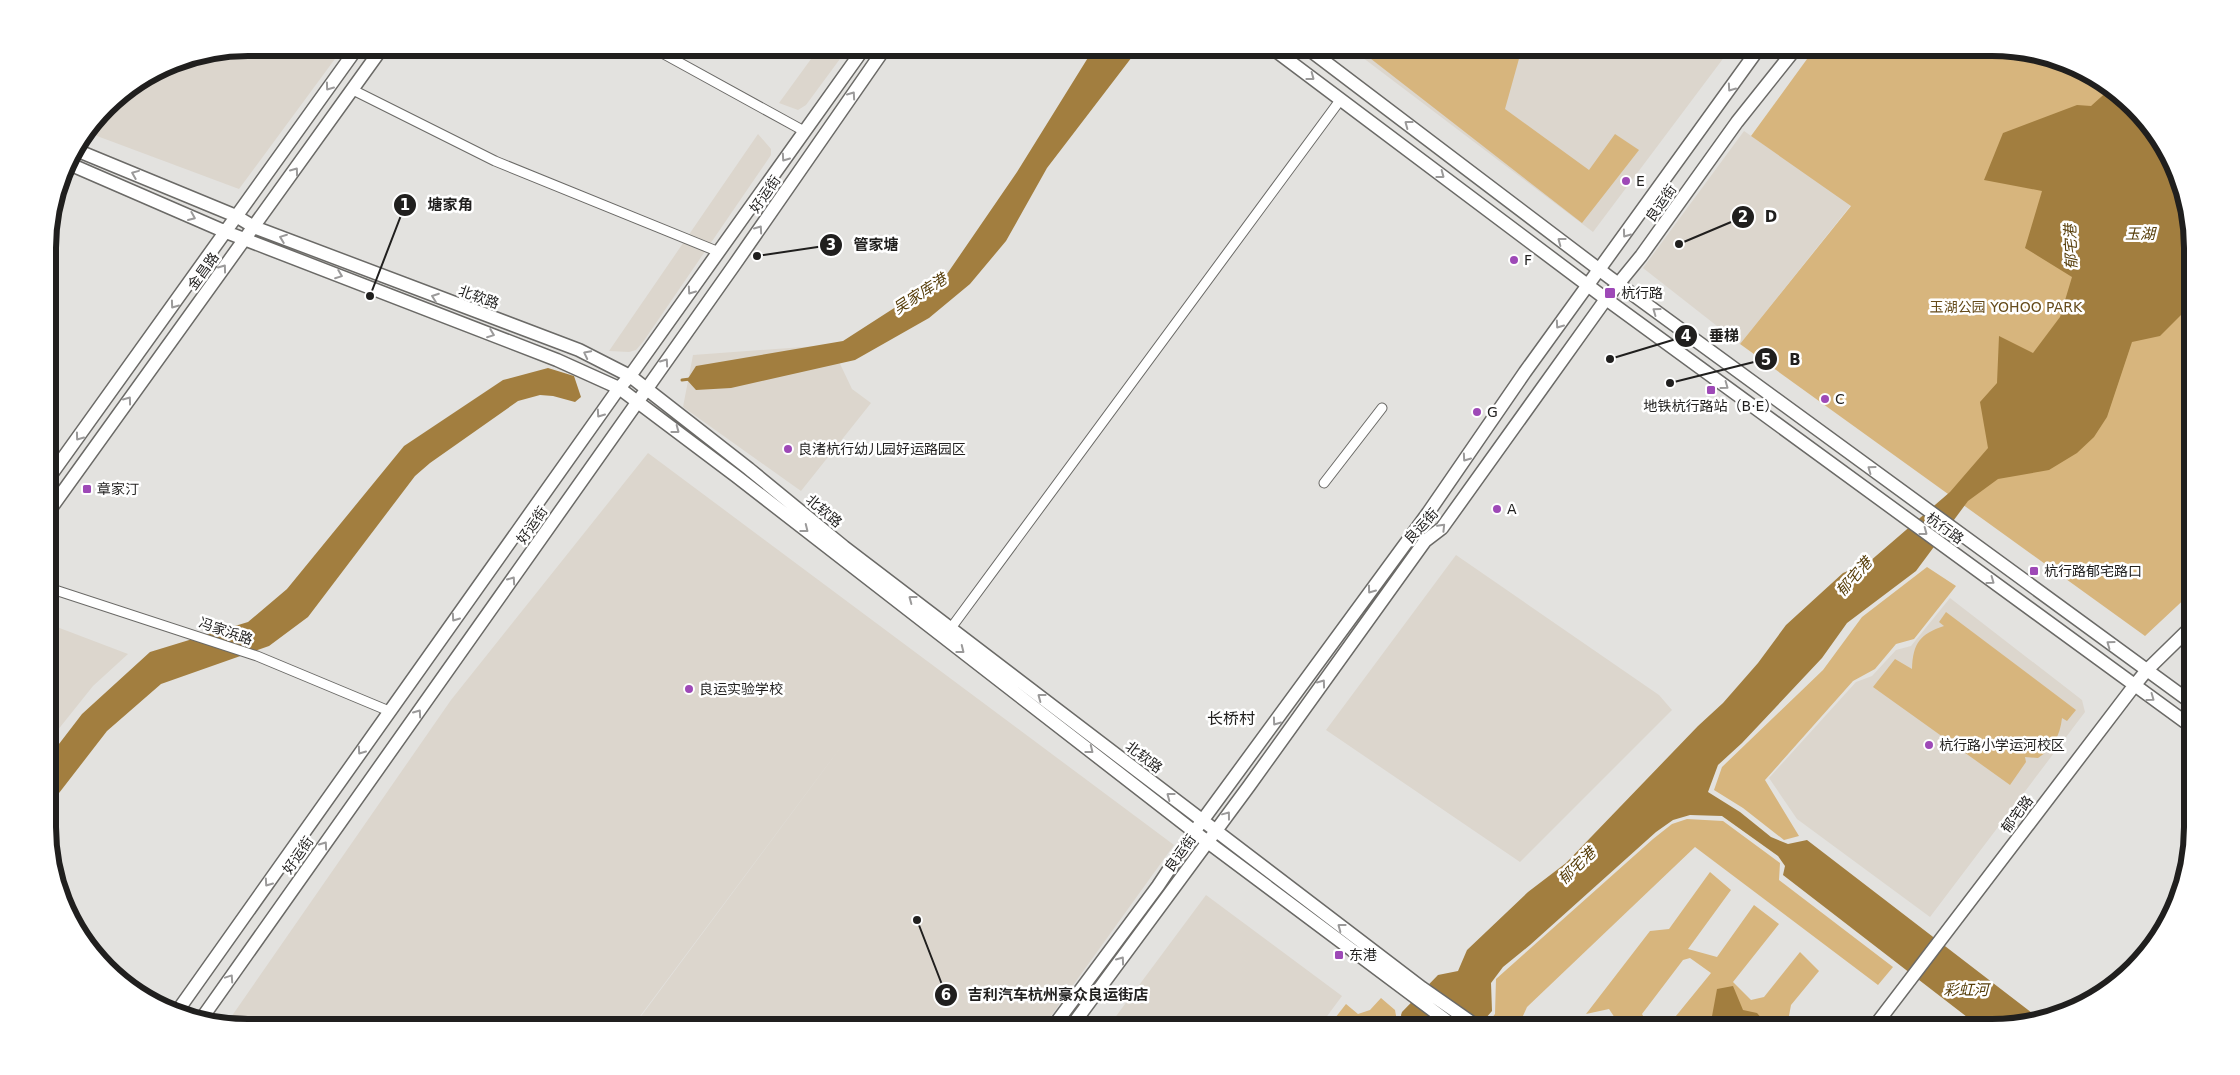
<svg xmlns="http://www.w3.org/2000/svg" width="2240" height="1075" viewBox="0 0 2240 1075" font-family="'DejaVu Sans','Noto Sans SC',sans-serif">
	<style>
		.built { fill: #dcd6cd }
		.green { fill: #d7b57d }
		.water { fill: #a27e3f }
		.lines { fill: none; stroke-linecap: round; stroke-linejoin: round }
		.stream { stroke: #a27e3f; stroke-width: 3 }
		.street-casing { stroke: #6b6a67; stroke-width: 11 }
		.secondary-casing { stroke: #6b6a67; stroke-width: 15 }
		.street { stroke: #fff; stroke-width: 9 }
		.secondary { stroke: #fff; stroke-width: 12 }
		.oneway { stroke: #9b9a9a }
		.poi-dot { fill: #9e49b7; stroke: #fff; stroke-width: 2 }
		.labels { text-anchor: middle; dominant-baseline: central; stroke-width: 5; stroke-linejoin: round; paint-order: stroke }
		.poi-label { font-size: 14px; fill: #201f1e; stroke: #fff; text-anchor: start }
		.street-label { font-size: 14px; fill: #201f1e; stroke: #fff }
		.park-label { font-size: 14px; fill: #664c1c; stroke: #fff }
		.water-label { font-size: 15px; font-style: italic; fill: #563d09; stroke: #fff }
		.quarter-label { font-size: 16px; fill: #201f1e; stroke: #fff }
		.rim { fill: none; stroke: #201f1e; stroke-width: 6 }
		.leader { fill: none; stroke: #201f1e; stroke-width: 2 }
		.callout-dot { fill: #201f1e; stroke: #fff; stroke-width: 2 }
		.mark-label { font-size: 15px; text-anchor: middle; font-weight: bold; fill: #fff }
		.callout-label { font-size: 15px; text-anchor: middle; font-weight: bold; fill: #201f1e; stroke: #fff; stroke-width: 5; stroke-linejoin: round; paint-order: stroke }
	</style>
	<rect width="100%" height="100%" fill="#e3e2df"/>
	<path class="built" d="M249,48H343L239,189L89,133L116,98L172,63Z
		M819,48H848L806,105L798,110L779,103Z
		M1350,48H1731L1593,232Z
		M1744,131L1851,205L1740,344L1643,268Z
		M758,134L771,149V155L643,342L636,350L629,352L609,351Z
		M831,345L852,389L871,403L801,491L683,407L693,355Z
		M648,453L1174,845L1043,1027H633L849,736L632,1027H249L227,1023L451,700Z
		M1456,555L1659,695L1672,710L1520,862L1326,730Z
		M1950,598L2082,700L2085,712L1930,917L1797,819L1769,778L1856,682L1872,676L1896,650L1911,646Z
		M49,624L128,654L93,686L49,741Z
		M1206,895L1342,996L1319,1027H1108Z"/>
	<path class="green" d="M1357,48H1522L1505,109L1589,170L1615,134L1639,150L1582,223Z
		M1815,48H1991L2069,63L2114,89L2151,126L2177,172L2191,223L2192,592L2145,636L1740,344L1851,206L1751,136Z
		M1927,567L1956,586L1914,639L1896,644L1875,669L1853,681L1765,780L1799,836L1784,840L1743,808L1714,790L1722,767L1823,670L1862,617Z
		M1946,612L2076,710L2067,721L2062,718C2060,736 2053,748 2038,758L2025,757L2026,762L2010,785L1873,687L1895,659L1912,669C1913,643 1920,634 1944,626L1939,622Z
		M1687,819L1723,821L1780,863L1779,880L1893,967L1878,985L1695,847L1527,1007L1518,1027H1507L1491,1019L1495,1014L1496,979L1653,839L1672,824Z
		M1710,872L1731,890L1688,949L1717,957L1754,905L1779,924L1733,982L1751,1000L1764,997L1800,952L1819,971L1791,1005L1788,1021L1783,1027H1667L1711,973L1690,958L1683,960L1642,1014L1649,1027H1621L1609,1009L1586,1014L1650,931L1669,929Z
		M1381,998L1395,1010L1398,1027H1328L1346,1004L1358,1014L1370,1010Z"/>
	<path class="water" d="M1094,48H1144L1135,53L1047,168L1006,241L970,284L929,318L855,360L731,388L696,390L687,380L696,366L843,341L947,274L1017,172Z
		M2111,88L2151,126L2177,172L2191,223V305L2160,336L2132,342L2107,417L2094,437L2077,453L2049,470L1998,479L1968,501L1916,571L1847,623L1822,658L1742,743L1718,765L1708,792L1740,812L1771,837L1788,844L1807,840L2041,1020L2004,1027H1980L1783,875L1785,866L1778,856L1722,816L1690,815L1673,820L1656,832L1530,945L1503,967L1491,983L1492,1011L1478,1027H1403L1401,1015L1402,1012L1438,975L1458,971L1467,950L1528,892L1566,863L1698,726L1723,703L1758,663L1786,625L1843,573L1869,562L1950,492L1988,448L1980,402L1997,383L1999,336L2033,353L2060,317L2072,277L2025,248L2042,191L1984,180L2003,133L2077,105L2091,106Z
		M548,368L574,376L581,397L575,402L553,396L540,395L518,401L430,463L415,476L308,617L269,646L161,684L107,731L49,806V757L82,714L150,652L248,622L287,589L404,446L503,380Z
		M1733,986L1743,1010L1757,1013L1763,1020L1761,1027H1710L1717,989Z"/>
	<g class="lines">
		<path class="stream" d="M682,380L690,379"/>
		<g class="street-casing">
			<path id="street" d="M653,48L804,131
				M353,90L495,161L719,252
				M1324,483L1382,408
				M49,588L257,656L389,711
				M951,628L1341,99"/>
		</g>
		<g class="secondary-casing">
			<path id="secondary" d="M1272,48L1606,299L2192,727
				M1307,48L1609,277L2192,703
				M76,150L236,216L254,227L579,350L630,376L749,469L844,547L1422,988L1478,1027
				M67,163L226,232L557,360L619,388L736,476L1205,840L1455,1027
				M48,479L357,48
				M49,511L382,48
				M176,1013L619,388L630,376L864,48
				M202,1018L735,264L885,48
				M1053,1027L1158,886L1194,832L1428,513L1525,372L1759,48
				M1071,1027L1249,786L1425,541L1442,528L1606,299L1641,256L1737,122L1796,48
				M1874,1027L2134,686L2147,670L2192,626"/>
		</g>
		<use href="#street" class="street"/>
		<use href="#secondary" class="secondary"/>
	</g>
	<defs><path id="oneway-chevron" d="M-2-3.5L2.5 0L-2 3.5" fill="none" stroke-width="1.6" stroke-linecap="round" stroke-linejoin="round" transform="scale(1.25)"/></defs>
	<g class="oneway">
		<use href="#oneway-chevron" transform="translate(1311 77) rotate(37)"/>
		<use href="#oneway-chevron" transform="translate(329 87) rotate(126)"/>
		<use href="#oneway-chevron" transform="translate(1731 88) rotate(125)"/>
		<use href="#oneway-chevron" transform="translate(852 95) rotate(-55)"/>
		<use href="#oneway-chevron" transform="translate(1408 124) rotate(-143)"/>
		<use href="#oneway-chevron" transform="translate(785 158) rotate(125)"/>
		<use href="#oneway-chevron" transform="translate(295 171) rotate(-54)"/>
		<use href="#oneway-chevron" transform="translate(135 174) rotate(-158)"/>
		<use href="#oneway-chevron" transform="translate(1441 175) rotate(37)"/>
		<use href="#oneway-chevron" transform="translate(192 217) rotate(23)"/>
		<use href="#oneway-chevron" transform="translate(759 229) rotate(-55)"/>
		<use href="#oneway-chevron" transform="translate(1626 234) rotate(126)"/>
		<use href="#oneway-chevron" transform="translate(283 238) rotate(-159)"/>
		<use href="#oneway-chevron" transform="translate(1561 241) rotate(-143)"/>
		<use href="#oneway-chevron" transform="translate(223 268) rotate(-54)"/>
		<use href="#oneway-chevron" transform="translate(339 275) rotate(21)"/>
		<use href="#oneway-chevron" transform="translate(691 291) rotate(125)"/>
		<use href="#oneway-chevron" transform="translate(435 297) rotate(-160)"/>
		<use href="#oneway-chevron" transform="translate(174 305) rotate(126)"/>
		<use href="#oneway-chevron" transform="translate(1656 311) rotate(-144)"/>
		<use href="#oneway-chevron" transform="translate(1559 325) rotate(125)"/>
		<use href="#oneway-chevron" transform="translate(491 334) rotate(21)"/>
		<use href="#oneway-chevron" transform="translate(587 354) rotate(-153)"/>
		<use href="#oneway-chevron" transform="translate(665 362) rotate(-55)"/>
		<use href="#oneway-chevron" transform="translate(1725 386) rotate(36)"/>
		<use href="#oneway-chevron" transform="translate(128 400) rotate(-54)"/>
		<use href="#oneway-chevron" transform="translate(600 414) rotate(125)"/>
		<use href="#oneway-chevron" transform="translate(676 430) rotate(37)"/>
		<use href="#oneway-chevron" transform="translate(79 437) rotate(126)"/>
		<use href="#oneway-chevron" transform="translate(1466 458) rotate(125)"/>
		<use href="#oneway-chevron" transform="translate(1871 469) rotate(-144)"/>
		<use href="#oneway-chevron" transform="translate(1442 527) rotate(-46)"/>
		<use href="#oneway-chevron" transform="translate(805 529) rotate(38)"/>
		<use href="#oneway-chevron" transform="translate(1924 532) rotate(37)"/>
		<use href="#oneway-chevron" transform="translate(512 580) rotate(-55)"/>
		<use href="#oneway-chevron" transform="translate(1991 581) rotate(36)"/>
		<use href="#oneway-chevron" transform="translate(1371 590) rotate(126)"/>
		<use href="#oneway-chevron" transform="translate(912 599) rotate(-143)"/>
		<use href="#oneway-chevron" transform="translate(455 618) rotate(125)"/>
		<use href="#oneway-chevron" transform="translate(2110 644) rotate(-144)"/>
		<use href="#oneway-chevron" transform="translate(961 650) rotate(38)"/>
		<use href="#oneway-chevron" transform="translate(1322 683) rotate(-54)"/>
		<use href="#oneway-chevron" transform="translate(1041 697) rotate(-143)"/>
		<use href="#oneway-chevron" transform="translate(2151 698) rotate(36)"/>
		<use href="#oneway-chevron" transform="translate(418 713) rotate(-55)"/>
		<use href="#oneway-chevron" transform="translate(1276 722) rotate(126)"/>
		<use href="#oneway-chevron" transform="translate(1090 750) rotate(38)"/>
		<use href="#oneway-chevron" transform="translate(361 751) rotate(125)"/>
		<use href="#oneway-chevron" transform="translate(1170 796) rotate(-143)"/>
		<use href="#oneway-chevron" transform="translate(1227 815) rotate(-53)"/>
		<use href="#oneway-chevron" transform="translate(324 845) rotate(-55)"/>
		<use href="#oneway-chevron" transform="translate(268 883) rotate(125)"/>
		<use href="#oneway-chevron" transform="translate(1341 927) rotate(-143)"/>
		<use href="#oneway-chevron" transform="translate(1121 960) rotate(-54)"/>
		<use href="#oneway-chevron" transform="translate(230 978) rotate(-56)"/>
	</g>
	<g class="poi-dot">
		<circle cx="1626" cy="181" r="5"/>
		<circle cx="1514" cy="260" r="5"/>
		<rect x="1604" y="287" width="12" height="12" rx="2.5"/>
		<rect x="1706" y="385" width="10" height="10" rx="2.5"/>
		<circle cx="1825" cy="399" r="5"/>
		<circle cx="1477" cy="412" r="5"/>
		<circle cx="788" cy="449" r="5"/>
		<rect x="82" y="484" width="10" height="10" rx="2.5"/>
		<circle cx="1497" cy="509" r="5"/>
		<rect x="2029" y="566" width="10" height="10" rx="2.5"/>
		<circle cx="689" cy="689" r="5"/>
		<circle cx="1929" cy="745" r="5"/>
		<rect x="1334" y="950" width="10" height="10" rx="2.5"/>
	</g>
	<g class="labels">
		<g class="poi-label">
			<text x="1636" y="181">E</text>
			<text x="1524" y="260">F</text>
			<text x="1621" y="293">杭行路</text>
			<text x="1835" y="399">C</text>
			<text x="1711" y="406" text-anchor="middle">地铁杭行路站（B·E）</text>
			<text x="1487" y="412">G</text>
			<text x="798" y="449">良渚杭行幼儿园好运路园区</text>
			<text x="97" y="489">章家汀</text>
			<text x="1507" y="509">A</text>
			<text x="2044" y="571">杭行路郁宅路口</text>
			<text x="699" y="689">良运实验学校</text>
			<text x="1939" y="745">杭行路小学运河校区</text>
			<text x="1349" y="955">东港</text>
		</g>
		<g class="street-label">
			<text transform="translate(765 194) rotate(-55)">好运街</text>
			<text transform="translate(1661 203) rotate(-55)">良运街</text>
			<text transform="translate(203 271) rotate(-54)">金昌路</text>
			<text transform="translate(479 297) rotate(20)">北软路</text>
			<text transform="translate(824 511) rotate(40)">北软路</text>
			<text transform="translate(532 525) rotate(-55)">好运街</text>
			<text transform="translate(1421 526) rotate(-47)">良运街</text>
			<text transform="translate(1945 528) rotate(36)">杭行路</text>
			<text transform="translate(226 631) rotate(19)">冯家浜路</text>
			<text transform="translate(1144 757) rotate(37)">北软路</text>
			<text transform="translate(2017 814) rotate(-53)">郁宅路</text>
			<text transform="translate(1180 853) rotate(-54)">良运街</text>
			<text transform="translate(298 855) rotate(-55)">好运街</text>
		</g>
		<g class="park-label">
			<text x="2006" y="307">玉湖公园 YOHOO PARK</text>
		</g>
		<g class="water-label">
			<text x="2140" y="234">玉湖</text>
			<text transform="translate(2071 247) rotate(-92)">郁宅港</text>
			<text transform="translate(920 294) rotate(-33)">吴家库港</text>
			<text transform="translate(1854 577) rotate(-49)">郁宅港</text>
			<text transform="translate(1577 866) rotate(-44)">郁宅港</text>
			<text x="1966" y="990">彩虹河</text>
		</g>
		<g class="quarter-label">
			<text x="1231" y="718">长桥村</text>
		</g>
	</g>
	<path d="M0 0H2240V1075H0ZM248 56H1992A192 192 0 0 1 2184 248V827A192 192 0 0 1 1992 1019H248A192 192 0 0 1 56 827V248A192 192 0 0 1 248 56Z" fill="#fff" fill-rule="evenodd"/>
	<path class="rim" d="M248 56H1992A192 192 0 0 1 2184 248V827A192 192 0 0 1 1992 1019H248A192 192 0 0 1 56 827V248A192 192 0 0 1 248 56Z"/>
	<path class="leader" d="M370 296L405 205M1679 244L1743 217M757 256L831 245M1610 359L1686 336M1670 383L1766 359M917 920L946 995"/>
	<g class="callout-dot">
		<circle cx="370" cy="296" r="5"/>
		<circle cx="1679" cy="244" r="5"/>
		<circle cx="757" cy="256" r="5"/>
		<circle cx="1610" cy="359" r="5"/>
		<circle cx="1670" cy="383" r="5"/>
		<circle cx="917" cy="920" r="5"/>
		<circle cx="405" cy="205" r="12"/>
		<circle cx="1743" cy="217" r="12"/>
		<circle cx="831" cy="245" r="12"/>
		<circle cx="1686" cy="336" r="12"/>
		<circle cx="1766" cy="359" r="12"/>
		<circle cx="946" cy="995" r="12"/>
	</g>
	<g class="mark-label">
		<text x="405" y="210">1</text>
		<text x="1743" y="222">2</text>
		<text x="831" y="250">3</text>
		<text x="1686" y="341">4</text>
		<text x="1766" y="365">5</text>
		<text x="946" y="1000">6</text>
	</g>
	<g class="callout-label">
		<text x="450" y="210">塘家角</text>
		<text x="1771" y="222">D</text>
		<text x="876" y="250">管家塘</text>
		<text x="1724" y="341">垂梯</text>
		<text x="1795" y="365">B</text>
		<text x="1058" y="1000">吉利汽车杭州豪众良运街店</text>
	</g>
</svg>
